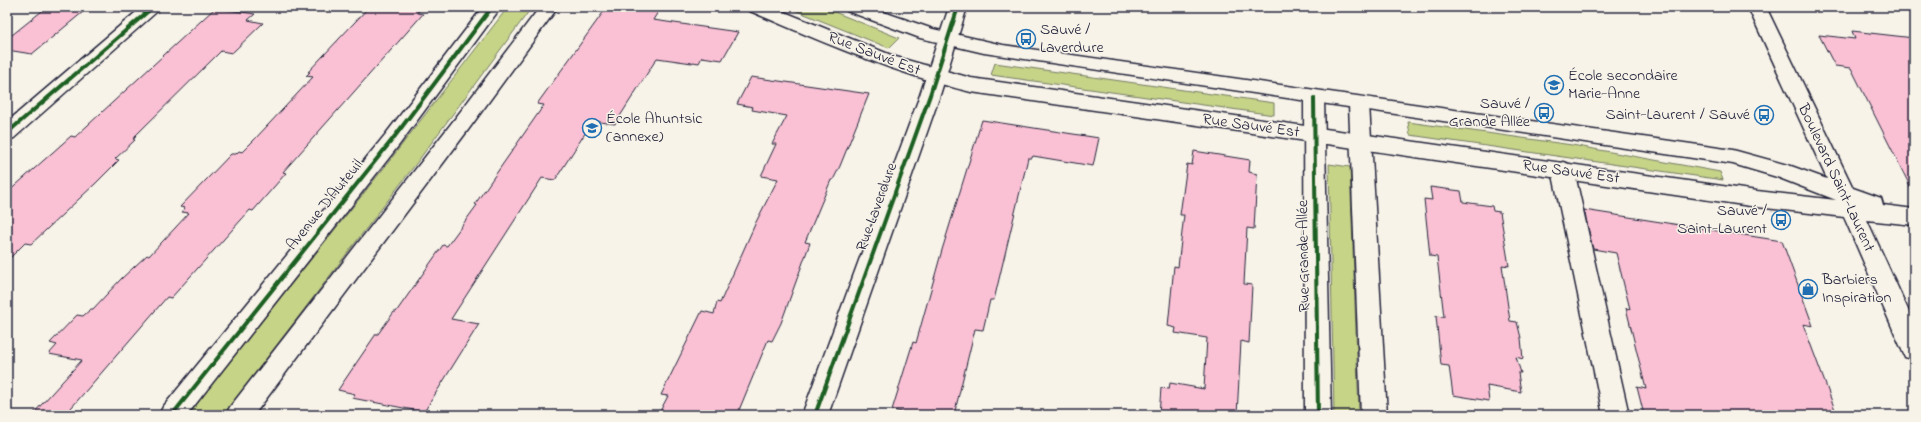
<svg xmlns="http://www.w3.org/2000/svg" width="1921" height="422" viewBox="0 0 1921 422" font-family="'Indie Flower',sans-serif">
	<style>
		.green { fill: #c6d488; stroke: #747b62 }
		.building { fill: #fac1d4; stroke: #22223b }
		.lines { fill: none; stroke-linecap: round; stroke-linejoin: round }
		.minor-casing { stroke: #22223b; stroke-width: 3 }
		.major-casing { stroke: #22223b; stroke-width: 3 }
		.minor { fill: #f7f3e8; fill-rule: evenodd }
		.major { fill: #f7f3e8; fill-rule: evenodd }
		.cycleway-casing { stroke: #f7f3e8; stroke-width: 6 }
		.cycleway { stroke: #1b5e20; stroke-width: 4 }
		.labels { text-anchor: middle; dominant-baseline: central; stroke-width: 3; stroke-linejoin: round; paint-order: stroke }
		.poi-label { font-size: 16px; fill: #22223b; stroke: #f7f3e8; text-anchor: start }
		.street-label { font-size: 16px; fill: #22223b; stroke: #f7f3e8 }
	</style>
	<rect width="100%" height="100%" fill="#f7f3e8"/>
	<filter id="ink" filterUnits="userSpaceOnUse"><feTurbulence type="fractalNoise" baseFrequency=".025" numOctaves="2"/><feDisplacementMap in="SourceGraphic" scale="8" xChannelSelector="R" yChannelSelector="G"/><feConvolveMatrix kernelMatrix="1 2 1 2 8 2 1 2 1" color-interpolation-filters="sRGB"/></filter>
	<g filter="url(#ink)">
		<path class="green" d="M508,7H532L415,165L223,415H187L387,164Z
			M787,7H822L899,38L889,48Z
			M995,63L1274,103V115L991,75Z
			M1408,122L1572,145L1720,172L1723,180L1410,135Z
			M1329,164L1350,167L1359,415H1334Z"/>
		<path class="building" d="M47,7H89L32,54L7,50V39Z
			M369,7H422L417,13L423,14L283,172L286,173L253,211L250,210L171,298L167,297L65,415H32L82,360L49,354L57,345L50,343L77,315L83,316L91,309H93L121,279L147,255L149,256L189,213L182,212L185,208L180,207L231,154H236L239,151L242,152L254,140L313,77L306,76L310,72H308Z
			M607,7H661L653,20L738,32L722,60L702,57L699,63L693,62L692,63L657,58L615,124L593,121L555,180L542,178L451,319L479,324L424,412L352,398L355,394L338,390L376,334H378L394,312H396L443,245L447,246L477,205L475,204L544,105L537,104Z
			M215,8L255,14L248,20L263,23L232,53L221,51L134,137H136L133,139L135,140L115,159L119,160L96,183L31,244L25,243L7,261V193L71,136L75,137Z
			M1852,31L1914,38V194L1851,68L1835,66L1819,35L1855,39Z
			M751,77L869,94L840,166L833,180H831L805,242L810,243L781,323L772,341L768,340L737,415H658L668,396L661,395L702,311L714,314L717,302L720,303L756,222L778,179L761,176L776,144H772L787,116L752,110L753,107L737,104Z
			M982,120L1099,138L1093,166L1033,156L1032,158H1028L994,300H990L983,330L975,329L954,415H917L892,410L913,342L916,343L942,250Z
			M1194,151L1250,160L1249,172L1257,174L1254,229L1247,228L1244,284L1252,285L1249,343L1241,341L1237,415H1159L1161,388L1169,389L1170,383L1204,389L1207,338L1175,333L1176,328L1168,326L1174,266L1178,267L1184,215H1180L1187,164L1192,165Z
			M1430,187L1461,191L1463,202L1492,206L1493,211L1500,212L1509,266L1502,265L1510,321L1517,322L1521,338L1523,359L1516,357L1521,373H1518L1521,392L1487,386L1489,401L1453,395L1449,366L1441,365L1436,316L1444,317L1437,257L1430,256L1424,199L1432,200Z
			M1584,210L1782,241L1813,326L1803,324L1837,415H1644L1637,387L1646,389L1626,308L1630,309L1616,253L1593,249Z"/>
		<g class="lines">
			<g class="minor-casing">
				<path id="minor" d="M142,7H162L14,138L7,140V122Z
					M483,7H501L399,145L187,415H159L163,407L385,135Z
					M540,7H558L468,130L254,415H226L230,407L454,120Z
					M949,7H967L940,95L828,415H802L920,95Z
					M1314,91L1321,93L1324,98L1331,415H1305L1304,98L1307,93Z
					M1359,97L1366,99L1369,104L1387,415H1361L1349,104L1352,99Z
					M1563,162L1571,165L1574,170L1629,415H1603L1552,170L1555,165Z"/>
			</g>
			<g class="major-casing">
				<path id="major" d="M747,7H772L896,57L971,78L1757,191L1836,200L1777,177L1733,164L984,53L920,38L847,11L844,7H869L933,29L1003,45L1733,150L1791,166L1827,179L1748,7H1766L1853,188L1881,198L1883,205L1914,209V225L1867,220L1914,323V360L1905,357L1902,350L1844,217L1757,207L971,92C894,73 822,42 750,11Z"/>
			</g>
			<use href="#minor" class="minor"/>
			<use href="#major" class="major"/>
			<g class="cycleway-casing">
				<path id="cycleway" d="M1314,98L1318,415
					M7,133L153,7
					M172,415L392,140L492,7
					M815,415L930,95L958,7"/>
			</g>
			<use href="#cycleway" class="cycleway"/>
		</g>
	</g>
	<defs>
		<g id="bus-ring" transform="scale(1)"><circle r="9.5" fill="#f7f3e8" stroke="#1f6fb2" stroke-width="1.5"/><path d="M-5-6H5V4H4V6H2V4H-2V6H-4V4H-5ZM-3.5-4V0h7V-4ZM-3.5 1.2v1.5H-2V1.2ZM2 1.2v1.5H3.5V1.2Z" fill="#1f6fb2"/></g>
		<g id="school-ring" transform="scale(1)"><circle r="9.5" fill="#f7f3e8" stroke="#1f6fb2" stroke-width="1.5"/><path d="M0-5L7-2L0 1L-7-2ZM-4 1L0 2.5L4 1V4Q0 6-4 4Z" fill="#1f6fb2"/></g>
		<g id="shop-ring" transform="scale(1)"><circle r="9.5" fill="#f7f3e8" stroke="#1f6fb2" stroke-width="1.5"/><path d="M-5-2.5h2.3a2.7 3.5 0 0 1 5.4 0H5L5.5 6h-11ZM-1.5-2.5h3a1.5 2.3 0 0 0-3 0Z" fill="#1f6fb2"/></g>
	</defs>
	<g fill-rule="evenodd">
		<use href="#bus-ring" x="1026" y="39"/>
		<use href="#school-ring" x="1554" y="85"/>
		<use href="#bus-ring" x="1544" y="113"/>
		<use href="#bus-ring" x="1764" y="115"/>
		<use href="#school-ring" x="592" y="128"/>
		<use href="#bus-ring" x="1781" y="220"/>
		<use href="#shop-ring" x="1808" y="289"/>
	</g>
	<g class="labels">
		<g class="poi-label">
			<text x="1040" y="30">Sauvé /<tspan x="1040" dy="18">Laverdure</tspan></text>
			<text x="1568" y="76">École secondaire<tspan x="1568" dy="18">Marie-Anne</tspan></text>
			<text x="1530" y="104" text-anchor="end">Sauvé /<tspan x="1530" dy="18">Grande Allée</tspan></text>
			<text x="1750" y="115" text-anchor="end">Saint-Laurent / Sauvé</text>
			<text x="606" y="119">École Ahuntsic<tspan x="606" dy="18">(annexe)</tspan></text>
			<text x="1767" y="211" text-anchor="end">Sauvé /<tspan x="1767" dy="18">Saint-Laurent</tspan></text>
			<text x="1822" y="280">Barbiers<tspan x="1822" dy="18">Inspiration</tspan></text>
		</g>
		<g class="street-label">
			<text transform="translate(874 54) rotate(21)">Rue Sauvé Est</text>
			<text transform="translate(1251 126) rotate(8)">Rue Sauvé Est</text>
			<text transform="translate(1571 172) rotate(8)">Rue Sauvé Est</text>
			<text transform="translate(1836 178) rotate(65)">Boulevard Saint-Laurent</text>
			<text transform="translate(325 205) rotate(-51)">Avenue D'Auteuil</text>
			<text transform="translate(877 207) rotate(-70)">Rue Laverdure</text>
			<text transform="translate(1304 256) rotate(-91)">Rue Grande-Allée</text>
		</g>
	</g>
	<rect width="1921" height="422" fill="none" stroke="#f7f3e8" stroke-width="24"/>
	<rect x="12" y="12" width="1897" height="398" fill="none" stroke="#22223b" stroke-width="1.5" filter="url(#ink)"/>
</svg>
